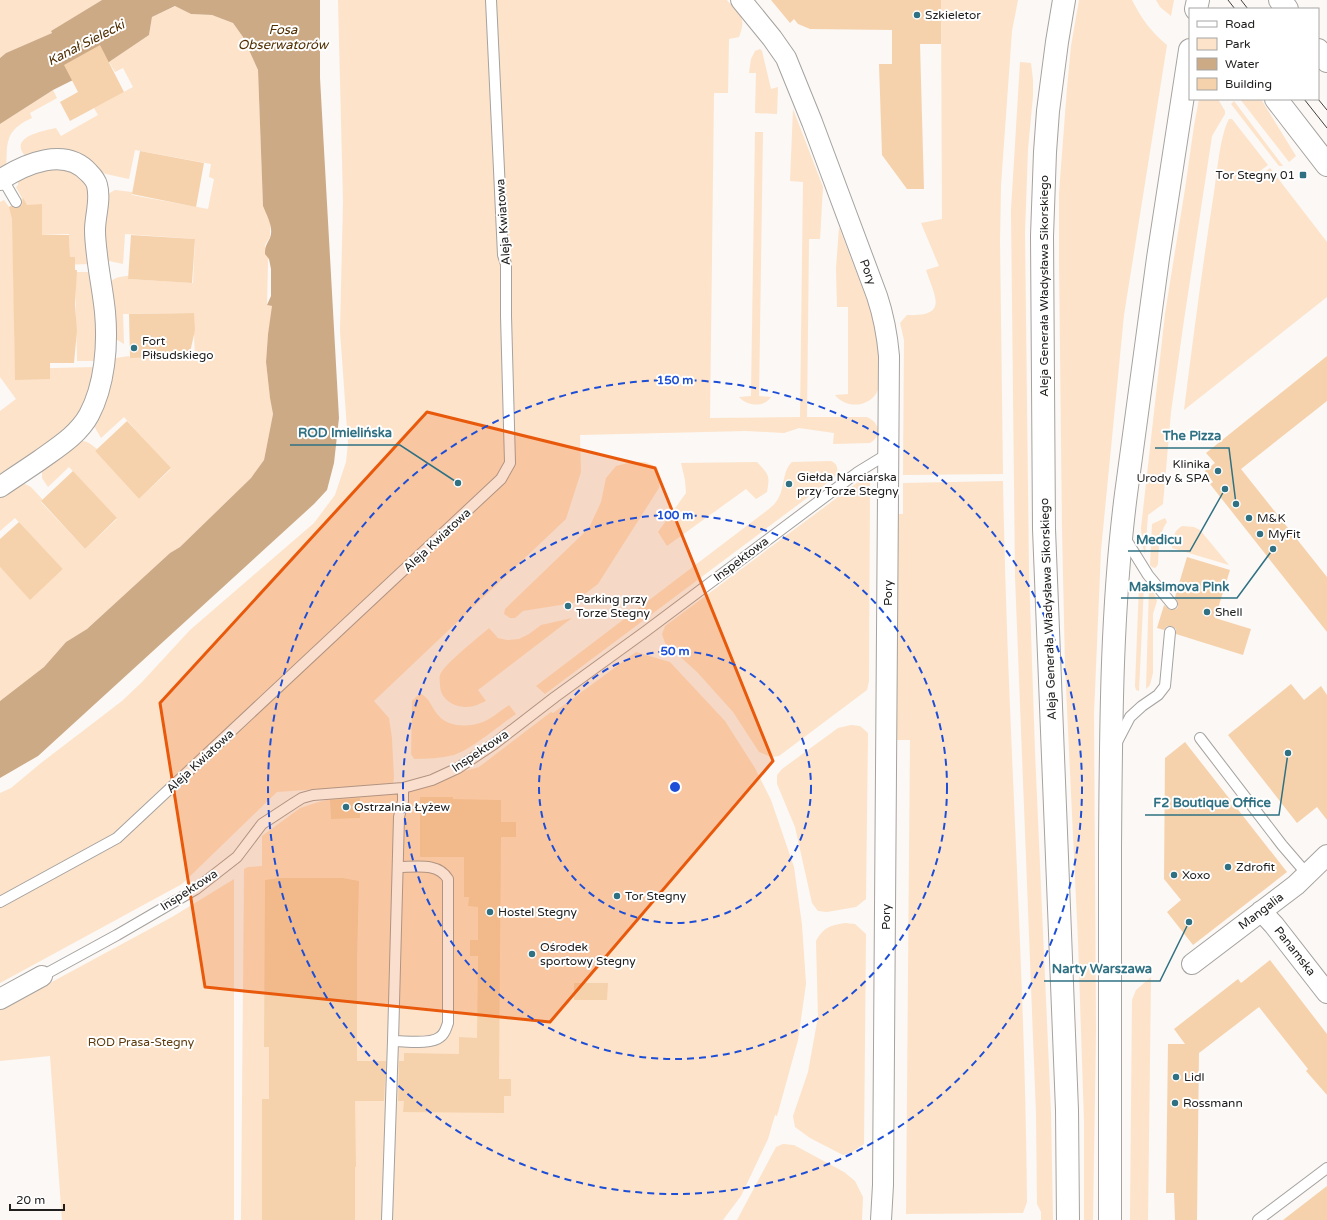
<svg xmlns="http://www.w3.org/2000/svg" width="1327" height="1220" viewBox="0 0 1327 1220" font-family="'Varela Round',sans-serif">
	<style>
		.green { fill: #fde3c9 }
		.water { fill: #ccaa85 }
		.building { fill: #f6d2ac }
		.lines { fill: none; stroke-linecap: round; stroke-linejoin: round }
		.service-casing { stroke: #a5a29f; stroke-width: 12 }
		.minor-casing { stroke: #a5a29f; stroke-width: 22 }
		.secondary-casing { stroke: #a5a29f; stroke-width: 24 }
		.primary-casing { stroke: #a5a29f; stroke-width: 24 }
		.service { stroke: #fff; stroke-width: 10 }
		.minor { stroke: #fff; stroke-width: 20 }
		.secondary { stroke: #fff; stroke-width: 22 }
		.primary { stroke: #fff; stroke-width: 22 }
		.tram { stroke: #42413f; stroke-width: 1 }
		.marked { fill: #e8590c; fill-opacity: 0.2; stroke: #e8590c; stroke-width: 3; stroke-linejoin: round }
		.ring { fill: none; stroke: #1d4ed8; stroke-width: 2; stroke-dasharray: 7 5 }
		.poi-dot { fill: #2f7183; stroke: #fff; stroke-width: 1.5 }
		.labels { text-anchor: middle; dominant-baseline: central; stroke-width: 4; stroke-linejoin: round; paint-order: stroke }
		.poi-label { font-size: 12px; fill: #21201f; stroke: #fff; text-anchor: start }
		.street-label { font-size: 12px; fill: #21201f; stroke: #fff }
		.park-label { font-size: 12px; fill: #5d3b0d; stroke: #fff }
		.water-label { font-size: 13px; font-style: italic; fill: #502e00; stroke: #fff }
		.centre { fill: #1d4ed8; stroke: #fff; stroke-width: 2 }
		.ring-label { font-size: 12px; text-anchor: middle; font-weight: bold; fill: #1d4ed8; stroke: #fff; stroke-width: 4; stroke-linejoin: round; paint-order: stroke }
		.leader { fill: none; stroke: #2f7183; stroke-width: 1.5 }
		.callout-dot { fill: #2f7183; stroke: #fff; stroke-width: 1.5 }
		.callout-label { font-size: 13px; text-anchor: middle; font-weight: bold; fill: #2f7183; stroke: #fff; stroke-width: 4; stroke-linejoin: round; paint-order: stroke }
	</style>
	<rect width="100%" height="100%" fill="#fbf8f5"/>
	<path class="green" d="M0,0H102L51,31L52,33L6,53L0,58Z
		M338,0H727C740,16 747,16 739,37L729,39L728,93H714L710,418L800,417L803,182L790,181L793,109L823,187L820,239H809L807,417H867C879,422 883,436 870,443L833,444L834,433L799,428L784,433L746,431L580,435L581,472L566,519L374,701L389,718L392,738L394,778L393,784L277,792L182,884L0,983V793L11,788L41,763L122,701L142,682L190,630L314,523L335,495L346,462L348,443L340,331L343,201Z
		M941,0H1018L1012,31L1001,185L1000,242L1003,474L903,475L904,340L900,323L907,315C949,317 935,297 926,270L939,266L921,223L942,219Z
		M1079,0H1132C1141,18 1151,32 1167,45L1124,315L1101,550L1094,713L1096,1031L1093,1220H1084V1121L1078,941L1065,666L1062,529L1059,259V193L1067,88L1071,46Z
		M1156,0H1174L1171,16L1160,7Z
		M176,6L191,14L212,15L233,23L243,37L258,70L263,206L270,222V237L265,245L269,259L268,260L267,305L273,306L268,334L266,362L270,397L273,414L264,460L251,478L180,547L170,553L87,629L66,642L44,667L0,701V567L30,599L63,569L15,518L0,531V496L23,483L31,487L43,500L41,502L85,549L117,519L69,467L48,487L42,478V470L78,441C87,440 90,444 97,449L95,451L139,499L171,469L124,417L101,438L94,426V420L112,360L116,358L129,356L130,358L195,357L193,313L123,314L124,344L114,338L108,286C113,277 118,277 128,276V279L193,283L195,239L125,234L123,264L109,261L102,255L108,194L115,190L132,192V195L208,209L214,179L209,177L211,164L135,150L129,179L106,174L92,169L26,157C7,137 43,131 56,128L61,136L98,115L94,108L133,87L123,68L115,72L109,62L149,35L152,17Z
		M760,49L762,51L771,89L778,87L777,114L755,113L756,73H749L751,59L755,51Z
		M1020,62L1031,63L1033,80V96L1028,149L1025,233L1029,573L1035,752L1051,1113L1053,1220H1041V1212L1037,1204L1036,1114L1015,576L1011,210Z
		M53,90L57,98L30,113L32,118C22,122 10,130 8,142C6,150 7,158 6,165L0,171V124Z
		M1199,99H1218L1225,111V114L1212,136L1184,320L1171,412L1163,504L1148,515L1145,554L1142,544L1141,528L1165,314L1185,189L1194,126Z
		M1240,99H1261L1296,156L1289,162Z
		M1234,101L1283,166H1279L1231,104Z
		M1229,119H1232L1268,165L1260,171L1263,174L1270,168L1327,242V297L1184,410C1193,340 1202,269 1213,199C1217,177 1219,138 1229,119Z
		M755,132H763L759,396L771,397C764,408 747,406 739,397L751,396Z
		M50,166L77,172L89,188L91,264L53,265V259H75V257H70L69,234L13,236L15,369L95,367L87,401L70,428L0,479V411L16,399L0,377V202L4,200L9,207L22,198L16,187L18,185V181Z
		M839,227L873,316L876,332L878,348V390C870,408 846,409 835,395L848,394V307H837L836,269Z
		M75,272H88C96,303 98,329 95,361H77Z
		M831,461C838,464 839,470 835,477L545,694L536,686L769,509C772,506 776,503 778,499C785,488 782,471 792,462Z
		M632,462H645L657,467L660,478L659,488L598,584L573,603L523,611L515,618H510L504,614L505,609L589,528L601,502L606,478L616,466Z
		M757,462C769,475 770,475 767,492L756,499L746,489L667,546L658,532L686,493L685,480L681,463Z
		M866,477L870,478L869,681L867,690L779,756L771,757L759,752L733,712L697,672L665,643L662,634L665,626L862,479Z
		M1003,481C1007,721 1025,962 1027,1202L1023,1213L906,1214L910,740H894L897,514H903V483Z
		M1165,518L1167,522C1158,534 1159,550 1158,564L1157,566L1155,568L1152,567L1150,565L1152,524Z
		M1182,526L1194,527L1200,530L1229,565L1172,548C1173,539 1173,531 1182,526Z
		M1141,582L1143,583L1144,585L1139,691L1136,690L1135,686L1139,585Z
		M1149,587L1155,595L1157,601L1153,614V673L1150,685L1146,689Z
		M572,618L478,690L486,701C483,702 480,704 477,705C462,711 440,703 440,685C440,682 439,678 440,675C444,664 479,637 489,628L498,638L507,640L519,639L529,634L541,625Z
		M636,652L670,662L725,721L755,768L771,800L794,867L802,925L806,984L798,1040L777,1116L775,1115L768,1139L741,1196L723,1220H241L244,869L248,867L262,866V836L300,808L315,803L330,799L403,788L479,767L551,712L553,713Z
		M420,693C431,699 431,708 439,716C448,727 468,727 480,723C489,721 501,710 509,705L516,714C500,725 472,749 454,755C441,758 427,759 414,759L411,754L412,701Z
		M851,725L860,726L868,733L866,899L856,907L827,912L818,911L812,903L795,827L777,784V775L782,769L838,728Z
		M234,879V1220H62L50,1056L0,1061V1010L172,917Z
		M845,923L855,924L866,934L864,1144L851,1153L843,1155L810,1138L795,1127L793,1116L808,1072L818,1017L816,941C824,927 829,926 845,923Z
		M1151,977L1148,1220H1130L1132,1000L1136,990Z
		M783,1144L794,1145L844,1172L855,1181L863,1197L862,1220H737L776,1147Z"/>
	<path class="water" d="M102,0H320V78L339,418L334,463L327,490L314,504L38,756L0,778V701L44,667L66,642L87,629L170,553L180,547L251,478L264,460L273,414L270,398L266,362L268,334L272,306L267,305L271,296V269L269,259L265,254C265,246 267,244 270,238C274,228 267,216 263,206L258,70L243,37L233,23L212,15L191,14L175,6L152,17L149,35L109,62L53,90L0,124V58L6,53L52,33L51,31Z"/>
	<path class="building" d="M771,0H941V44H920L924,189H907L882,155L879,64H892V30L810,29L798,24L794,19L790,23Z
		M100,45L124,92L70,121L60,102L78,92L64,65Z
		M140,151L204,163L196,207L132,194Z
		M23,198L27,205L42,204V235H69L70,257H75V270H77L75,304L77,331L74,363H50V379L15,380L12,219L9,207L11,206L16,208L20,207L22,205Z
		M131,235L195,239L192,283L128,279Z
		M194,313L195,330L189,357L130,358L129,314Z
		M1327,356V401L1241,469L1327,577V632L1210,484L1213,482L1205,471L1215,463L1206,453Z
		M127,421L171,468L139,499L95,451Z
		M73,471L117,518L85,549L41,501Z
		M19,522L63,569L30,600L0,567V539Z
		M1187,557L1230,570L1215,618L1251,629L1243,655L1176,634V629L1171,626H1167L1164,630L1157,628L1164,605L1170,610L1176,609L1178,607V603L1175,597Z
		M1291,684L1304,700L1321,686L1327,695V820L1317,807L1297,823L1228,735Z
		M1185,742L1287,872L1193,945L1167,912L1181,900L1164,879L1165,758Z
		M420,797H453V799L501,800V822H516V837H501L499,1079H511V1096H504V1113L403,1112L404,1101H398L399,1061H404V1053L459,1054V1037L477,1038L478,956H470V940H478V907L468,906L469,897H464V857H420Z
		M360,798V818L331,819L330,800Z
		M279,878H343L359,881L357,961V1061H386L384,1101H355L356,1167H355V1220H262V1099H269V1047H264L265,880Z
		M1270,960L1327,1034V1095L1306,1071L1308,1069L1259,1007L1199,1053L1197,1220H1175L1174,1193H1166L1168,1044H1185L1174,1029L1238,979L1241,983Z
		M574,983H608L607,1000H574Z
		M1327,1186V1220H1283Z"/>
	<g class="lines">
		<g class="service-casing">
			<path id="service" d="M2,178L16,202
				M1125,538L1148,575L1172,604
				M1200,738L1282,845L1307,874
				M1117,742L1130,717L1142,706L1158,695L1165,686L1170,632
				M0,902L117,838L501,479L510,463L506,316V264L503,255L491,0
				M42,976L117,935L196,889L237,857L262,824L294,803L302,798L313,795L403,788L432,780L458,768L494,744L555,697L646,631L858,472L889,453
				M393,1041C406,1041 431,1045 440,1037C445,1034 446,1028 448,1023V879C438,862 415,867 398,867
				M387,1220L393,1041L399,817L403,801V788
				M1258,1220L1327,1168"/>
		</g>
		<g class="minor-casing">
			<path id="minor" d="M741,0L772,38L786,58L812,122L877,296C884,317 887,333 889,356L883,1185L881,1220
				M0,180C25,164 65,146 89,173C92,176 96,181 97,185C101,200 95,216 95,230C95,238 96,247 97,255C99,274 103,292 105,312C108,345 105,385 89,415C78,435 58,447 40,460C27,469 13,478 0,487
				M1261,911L1274,925L1327,993
				M1192,964L1296,885L1327,855
				M0,999L42,976"/>
		</g>
		<g class="secondary-casing">
			<path id="secondary" d="M1280,0L1287,9
				M1318,50L1327,61
				M1276,99L1327,165"/>
		</g>
		<g class="primary-casing">
			<path id="primary" d="M1064,0L1057,42L1048,111L1045,152L1042,236L1044,529L1067,1110L1068,1220
				M1196,9L1198,0
				M1110,1220C1110,1096 1110,972 1110,848C1111,729 1111,611 1126,494L1158,258L1190,50"/>
		</g>
		<use href="#service" class="service"/>
		<use href="#minor" class="minor"/>
		<use href="#secondary" class="secondary"/>
		<use href="#primary" class="primary"/>
		<path class="tram" d="M1228,0L1235,9
			M1241,0L1248,9
			M1304,99L1327,128
			M1318,99L1327,110"/>
	</g>
	<path class="marked" d="M427,412L655,468L773,761L550,1022L205,987L160,703Z"/>
	<g class="ring">
		<circle cx="675" cy="787" r="136"/>
		<circle cx="675" cy="787" r="272"/>
		<circle cx="675" cy="787" r="407"/>
	</g>
	<g class="poi-dot">
		<circle cx="917" cy="15" r="4"/>
		<rect x="1299" y="171" width="8" height="8" rx="2"/>
		<circle cx="134" cy="348" r="4"/>
		<circle cx="1218" cy="471" r="4"/>
		<circle cx="789" cy="484" r="4"/>
		<circle cx="1249" cy="518" r="4"/>
		<circle cx="1260" cy="534" r="4"/>
		<circle cx="568" cy="606" r="4"/>
		<circle cx="1207" cy="612" r="4"/>
		<circle cx="346" cy="807" r="4"/>
		<circle cx="1228" cy="867" r="4"/>
		<circle cx="1174" cy="875" r="4"/>
		<circle cx="617" cy="896" r="4"/>
		<circle cx="490" cy="912" r="4"/>
		<circle cx="532" cy="954" r="4"/>
		<circle cx="1176" cy="1077" r="4"/>
		<circle cx="1175" cy="1103" r="4"/>
	</g>
	<g class="labels">
		<g class="poi-label">
			<text x="925" y="15">Szkieletor</text>
			<text x="1295" y="175" text-anchor="end">Tor Stegny 01</text>
			<text x="142" y="341">Fort<tspan x="142" dy="14">Piłsudskiego</tspan></text>
			<text x="1210" y="464" text-anchor="end">Klinika<tspan x="1210" dy="14">Urody &amp; SPA</tspan></text>
			<text x="797" y="477">Giełda Narciarska<tspan x="797" dy="14">przy Torze Stegny</tspan></text>
			<text x="1257" y="518">M&amp;K</text>
			<text x="1268" y="534">MyFit</text>
			<text x="576" y="599">Parking przy<tspan x="576" dy="14">Torze Stegny</tspan></text>
			<text x="1215" y="612">Shell</text>
			<text x="354" y="807">Ostrzalnia Łyżew</text>
			<text x="1236" y="867">Zdrofit</text>
			<text x="1182" y="875">Xoxo</text>
			<text x="625" y="896">Tor Stegny</text>
			<text x="498" y="912">Hostel Stegny</text>
			<text x="540" y="947">Ośrodek<tspan x="540" dy="14">sportowy Stegny</tspan></text>
			<text x="1184" y="1077">Lidl</text>
			<text x="1183" y="1103">Rossmann</text>
		</g>
		<g class="street-label">
			<text transform="translate(503 222) rotate(-94)">Aleja Kwiatowa</text>
			<text transform="translate(868 272) rotate(70)">Pory</text>
			<text transform="translate(1044 286) rotate(-90)">Aleja Generała Władysława Sikorskiego</text>
			<text transform="translate(437 540) rotate(-43)">Aleja Kwiatowa</text>
			<text transform="translate(741 559) rotate(-37)">Inspektowa</text>
			<text transform="translate(888 593) rotate(-90)">Pory</text>
			<text transform="translate(1048 609) rotate(-92)">Aleja Generała Władysława Sikorskiego</text>
			<text transform="translate(480 751) rotate(-34)">Inspektowa</text>
			<text transform="translate(200 761) rotate(-43)">Aleja Kwiatowa</text>
			<text transform="translate(189 890) rotate(-33)">Inspektowa</text>
			<text transform="translate(1261 911) rotate(-37)">Mangalia</text>
			<text transform="translate(886 917) rotate(-90)">Pory</text>
			<text transform="translate(1295 951) rotate(52)">Panamska</text>
		</g>
		<g class="park-label">
			<text x="141" y="1042">ROD Prasa-Stegny</text>
		</g>
		<g class="water-label">
			<text x="283" y="30">Fosa<tspan x="283" dy="15">Obserwatorów</tspan></text>
			<text transform="translate(86 43) rotate(-27)">Kanał Sielecki</text>
		</g>
	</g>
	<circle cx="675" cy="787" r="6" class="centre"/>
	<g class="ring-label">
		<text x="675" y="384">150 m</text>
		<text x="675" y="519">100 m</text>
		<text x="675" y="655">50 m</text>
	</g>
	<path class="leader" d="M458 483L400 445H290M1236 504L1229 448H1155M1225 489L1190 551H1128M1273 549L1237 598H1121M1288 753L1279 815H1145M1189 922L1160 981H1044"/>
	<g class="callout-dot">
		<circle cx="458" cy="483" r="4"/>
		<circle cx="1236" cy="504" r="4"/>
		<circle cx="1225" cy="489" r="4"/>
		<circle cx="1273" cy="549" r="4"/>
		<circle cx="1288" cy="753" r="4"/>
		<circle cx="1189" cy="922" r="4"/>
	</g>
	<g class="callout-label">
		<text x="345" y="437">ROD Imielińska</text>
		<text x="1192" y="440">The Pizza</text>
		<text x="1159" y="544">Medicu</text>
		<text x="1179" y="591">Maksimova Pink</text>
		<text x="1212" y="807">F2 Boutique Office</text>
		<text x="1102" y="973">Narty Warszawa</text>
	</g>
	<rect x="1189" y="8" width="130" height="92" fill="#ffffff" stroke="#a6a6a5"/>
	<rect x="1197" y="21" width="20" height="6" fill="#ffffff" stroke="#a6a6a5"/>
	<text x="1225" y="28" font-size="12" fill="#21201f">Road</text>
	<rect x="1197" y="38" width="20" height="12" fill="#fde3c9" stroke="#a6a6a5"/>
	<text x="1225" y="48" font-size="12" fill="#21201f">Park</text>
	<rect x="1197" y="58" width="20" height="12" fill="#ccaa85" stroke="#a6a6a5"/>
	<text x="1225" y="68" font-size="12" fill="#21201f">Water</text>
	<rect x="1197" y="78" width="20" height="12" fill="#f6d2ac" stroke="#a6a6a5"/>
	<text x="1225" y="88" font-size="12" fill="#21201f">Building</text>
	<path d="M10 1204v6h54v-6" fill="none" stroke="#21201f" stroke-width="2"/>
	<text x="16" y="1204" font-size="12" fill="#21201f" stroke="#ffffff" stroke-width="3" paint-order="stroke">20 m</text>
</svg>
